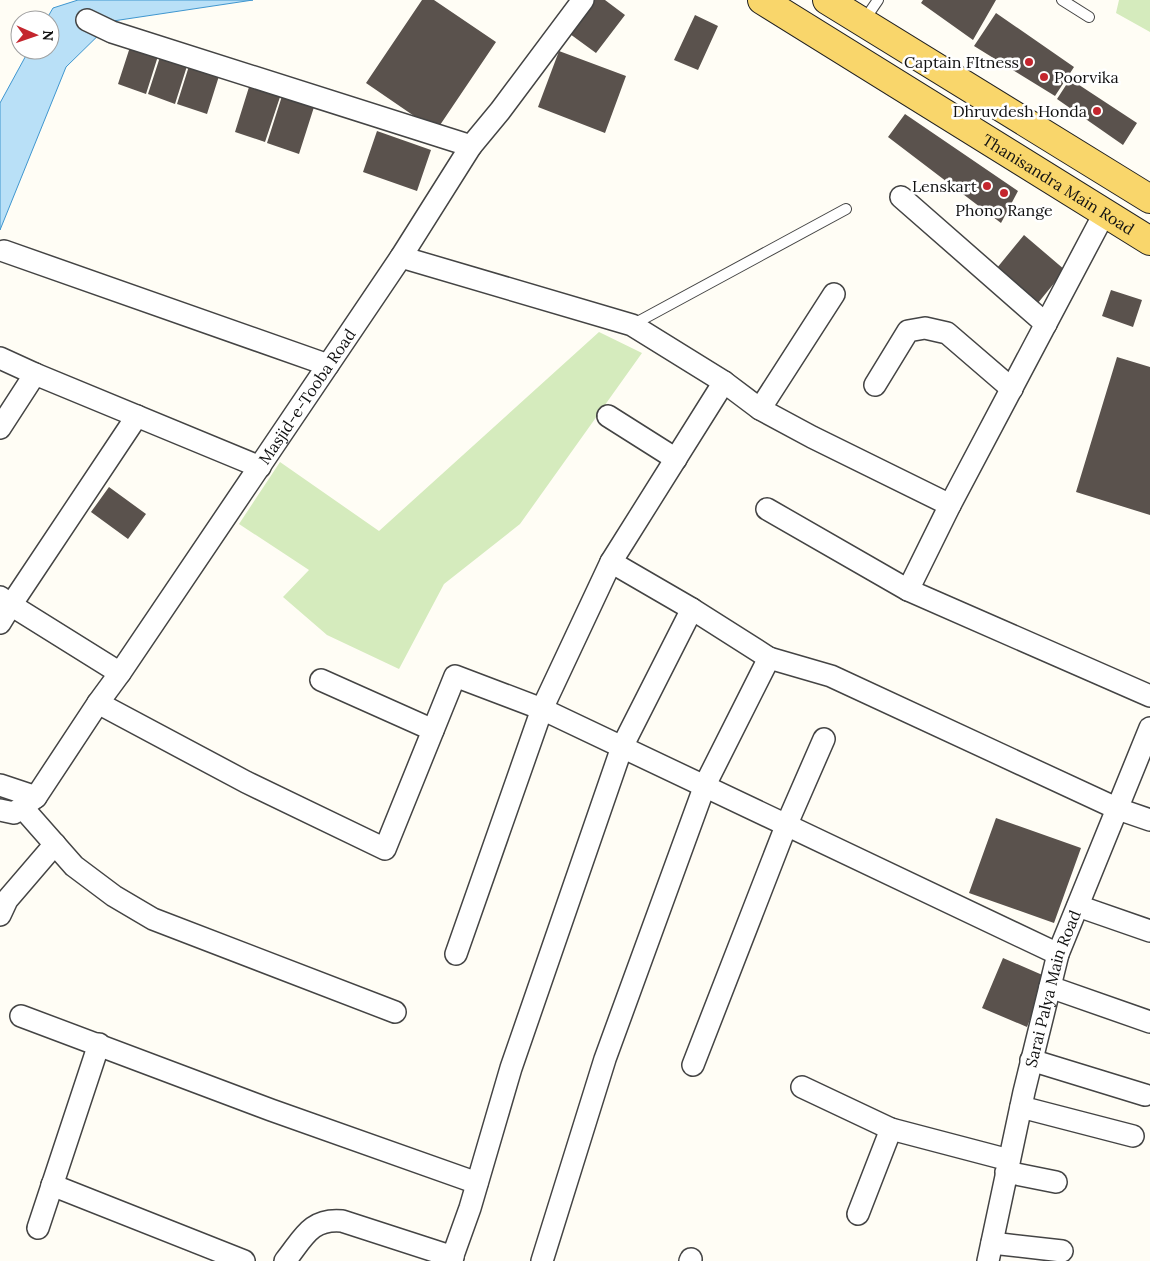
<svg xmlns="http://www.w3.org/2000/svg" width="1150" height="1261" viewBox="0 0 1150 1261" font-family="Lora,serif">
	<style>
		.green { fill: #d5ebbd }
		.water { fill: #b9e0f7; stroke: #3f96cf }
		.building { fill: #5a524d }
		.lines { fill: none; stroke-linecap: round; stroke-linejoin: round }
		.lane-casing { stroke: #444; stroke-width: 12 }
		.street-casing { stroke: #444; stroke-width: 24 }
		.primary-casing { stroke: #222; stroke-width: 30 }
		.lane { stroke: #fff; stroke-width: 10 }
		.street { stroke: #fff; stroke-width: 21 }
		.primary { stroke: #f9d66b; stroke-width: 28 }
		.poi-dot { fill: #c4262e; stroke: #fff; stroke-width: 2 }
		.labels { text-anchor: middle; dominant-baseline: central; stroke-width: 5; stroke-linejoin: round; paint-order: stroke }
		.poi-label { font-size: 16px; fill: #111; stroke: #fff; text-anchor: end }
		.street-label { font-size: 16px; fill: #111; stroke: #fff }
	</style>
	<rect width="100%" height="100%" fill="#fffdf5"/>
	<path class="green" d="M1119,0H1150V32L1116,13Z
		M599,332L642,353L520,524L444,584L399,669L327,635L283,597L309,570L239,524L280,462L379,531Z"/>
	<path class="water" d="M78,0H253L113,21L66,67L0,230V103L29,50H50V20H46L53,8Z"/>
	<path class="building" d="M422,0H434L496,42L436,131L366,83Z
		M594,0H605L625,15L596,53L570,34Z
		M923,0H996L973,40L921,3Z
		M996,13L1074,67L1055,96L974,46Z
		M695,15L718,26L698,70L674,60Z
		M130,47L158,56L146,94L118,84Z
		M559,51L626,76L605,133L538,107Z
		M160,57L187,66L175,104L148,94Z
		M189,66L219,76L207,114L177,104Z
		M1070,79L1137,123L1123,145L1057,99Z
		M249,87L280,97L265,142L235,132Z
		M282,96L314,107L299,154L267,143Z
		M905,114L1018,191L1001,223L888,137Z
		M377,131L431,150L417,191L363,172Z
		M1024,235L1065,270L1033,309L992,274Z
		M1111,290L1142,300L1133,327L1102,316Z
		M1117,357L1150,367V515L1076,492Z
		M109,487L146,514L128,539L91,512Z
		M996,818L1081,848L1054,923L969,893Z
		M1003,958L1047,977L1027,1027L982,1008Z"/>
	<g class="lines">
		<g class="lane-casing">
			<path id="lane" d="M1062,0L1089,17
				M863,22L878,0
				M632,325L846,209"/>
		</g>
		<g class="street-casing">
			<g id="street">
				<path d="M87,20L112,32L471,146"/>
				<path d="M901,197L1046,324"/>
				<path d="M4,251L328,365"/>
				<path d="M401,257L632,325L724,382L760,409L812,437L950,505L908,590L1150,696"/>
				<path d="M0,358L35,374"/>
				<path d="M875,385L908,331L925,328L947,333L1012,389"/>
				<path d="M760,409L834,294"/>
				<path d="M608,416L676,459"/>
				<path d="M0,428L35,374L260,467"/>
				<path d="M950,505L1104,214"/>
				<path d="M767,509L908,590"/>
				<path d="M611,562L692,609L769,658L831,676L1118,809L1150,820"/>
				<path d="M0,597L11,605L0,623"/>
				<path d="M120,673L11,605L137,416"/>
				<path d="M321,680L433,730"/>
				<path d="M98,703L246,782L385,849L455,676L542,709L1058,954"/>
				<path d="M0,785L36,797"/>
				<path d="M22,807L74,866L114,896L153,919L395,1012"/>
				<path id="s1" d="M0,810L14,813L36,797L98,703L120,673L401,257L471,146L500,111L583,0"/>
				<path d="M1078,906L1150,931"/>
				<path d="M0,915L7,900L55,844"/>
				<path d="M456,954L542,709L611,562L724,382"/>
				<path d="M1050,987L1150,1022"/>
				<path d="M21,1016L271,1110L477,1183"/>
				<path d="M1031,1060L1145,1095"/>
				<path d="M693,1065L786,826L824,739"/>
				<path d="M802,1087L891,1129L1009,1160"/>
				<path d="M1021,1107L1133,1136"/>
				<path d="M1006,1172L1056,1182"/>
				<path d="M52,1185L244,1261"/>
				<path d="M858,1214L891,1129"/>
				<path d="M38,1228L99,1044"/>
				<path d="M992,1243L1062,1251"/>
				<path d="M285,1261C303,1239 310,1218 342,1221L453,1257"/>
				<path d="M451,1261L470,1208L511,1068L622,747L692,609"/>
				<path d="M542,1261L605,1059L705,785L769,658"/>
				<path d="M690,1261L691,1259"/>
				<path id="s2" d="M988,1261L1024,1092L1058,954L1150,728"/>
			</g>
		</g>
		<g class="primary-casing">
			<g id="primary">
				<path id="s3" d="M762,0L1150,241"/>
				<path d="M827,0L1150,199"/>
			</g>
		</g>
		<use href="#lane" class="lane"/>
		<use href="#street" class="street"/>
		<use href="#primary" class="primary"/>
	</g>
	<g class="poi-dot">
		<circle cx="1029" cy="62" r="5"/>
		<circle cx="1044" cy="77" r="5"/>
		<circle cx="1097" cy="111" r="5"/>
		<circle cx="987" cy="186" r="5"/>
		<circle cx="1004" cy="193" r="5"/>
	</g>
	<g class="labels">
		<g class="poi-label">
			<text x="1019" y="62">Captain FItness</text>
			<text x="1054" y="77" text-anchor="start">Poorvika</text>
			<text x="1087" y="111">Dhruvdesh Honda</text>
			<text x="977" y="186">Lenskart</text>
			<text x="1004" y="210" text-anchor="middle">Phono Range</text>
		</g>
		<g class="street-label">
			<text stroke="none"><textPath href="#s3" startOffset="349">Thanisandra Main Road</textPath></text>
			<text stroke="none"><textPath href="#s1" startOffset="525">Masjid-e-Tooba Road</textPath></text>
			<text stroke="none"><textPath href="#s2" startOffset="280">Sarai Palya Main Road</textPath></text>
		</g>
	</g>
	<g transform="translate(35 35) rotate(92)"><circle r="24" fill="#ffffff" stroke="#a0a0a0"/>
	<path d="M0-4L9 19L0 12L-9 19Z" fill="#c4262e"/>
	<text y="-8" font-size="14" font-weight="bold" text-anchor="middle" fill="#111111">N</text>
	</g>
</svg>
